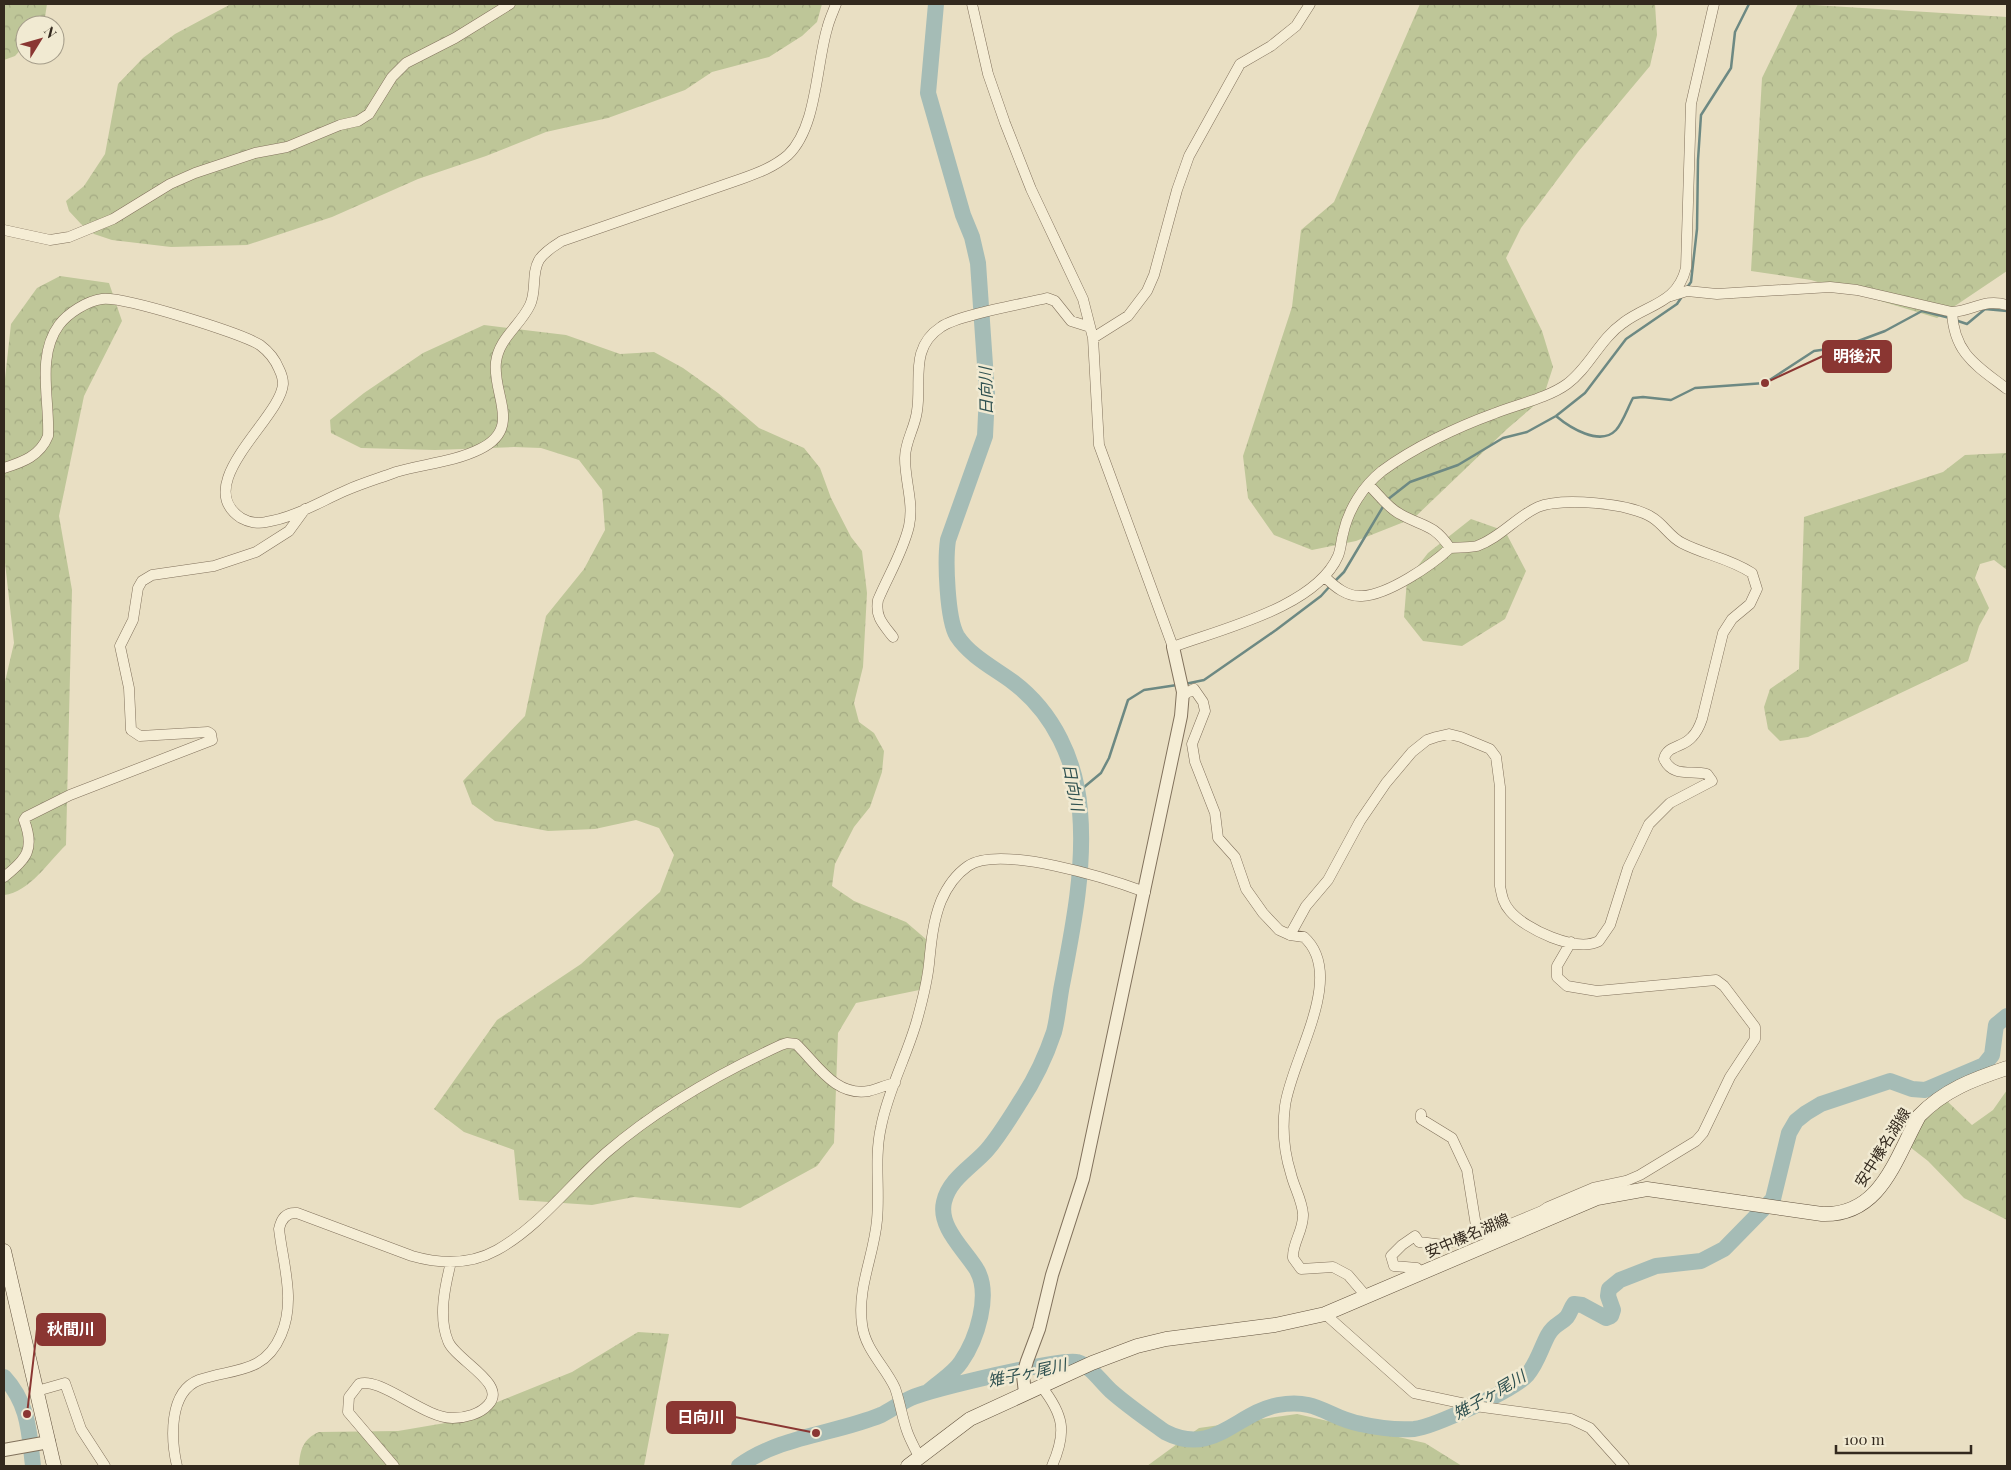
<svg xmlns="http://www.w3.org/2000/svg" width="2011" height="1470" viewBox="0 0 2011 1470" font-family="'Playfair Display','Noto Sans JP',serif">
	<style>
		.forest { fill: url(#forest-crowns) }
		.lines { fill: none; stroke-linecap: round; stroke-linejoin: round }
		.stream { stroke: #6d8983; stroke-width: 2.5 }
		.river { stroke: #a5bcb6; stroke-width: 16 }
		.minor-casing { stroke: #81715c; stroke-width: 11 }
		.tertiary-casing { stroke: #81715c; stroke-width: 14 }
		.secondary-casing { stroke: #63533f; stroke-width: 15 }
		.minor { stroke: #f5edd5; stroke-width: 10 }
		.tertiary { stroke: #f5edd5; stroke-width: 12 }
		.secondary { stroke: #f5edd5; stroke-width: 14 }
		.labels { text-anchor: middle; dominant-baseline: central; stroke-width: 5; stroke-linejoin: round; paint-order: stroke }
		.street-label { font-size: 15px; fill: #33291e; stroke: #f1ead2 }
		.water-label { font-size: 16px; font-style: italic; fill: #2f5150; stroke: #f1ead2 }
		.leader { fill: none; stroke: #8a3632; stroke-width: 2 }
		.callout-dot { fill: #8a3632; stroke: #f1ead2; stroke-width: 2 }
		.callout { fill: #8a3632; stroke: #8a3632; stroke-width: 2 }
		.callout-label { font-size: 16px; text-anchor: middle; font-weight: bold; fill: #fff }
	</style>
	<defs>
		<pattern id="forest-crowns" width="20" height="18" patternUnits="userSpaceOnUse" patternTransform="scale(1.25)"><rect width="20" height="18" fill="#bec698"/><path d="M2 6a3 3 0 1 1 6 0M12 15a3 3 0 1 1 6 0" fill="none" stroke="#a4aa83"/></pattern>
	</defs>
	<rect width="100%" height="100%" fill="#e9dfc3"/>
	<path class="forest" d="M4,4H47L45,17L40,25H25V45L15,56L4,60Z
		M231,4H822L817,22L802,36L769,57L712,72L685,90L608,118L546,132L486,156L418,179L332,217L247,245L171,247L112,240L94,234L81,224L69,211L66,201L84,186L105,154L118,84L143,58L175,34Z
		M1420,4H1655L1657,35L1650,66L1578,152L1521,228L1506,258L1542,331L1553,367L1543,398L1507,429L1414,518L1356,541L1312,550L1274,535L1248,498L1243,456L1292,307L1301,230L1334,202Z
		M1798,4L2007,17V271L1937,318L1811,280L1751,271L1762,78Z
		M60,276L109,283L122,321L84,396L59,516L72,590L66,845C48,862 30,892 4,895V686L14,643L4,554V388L11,324L37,288Z
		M484,325L566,335L620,354L654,352L683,368L718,393L759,428L804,448L820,468L831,498L851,537L862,551L867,593L863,667L854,703L859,722L874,733L884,751L882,772L870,807L854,827L835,864L832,886L854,901L906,922L927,940L929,988L856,1003L838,1033L834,1143L817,1166L740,1208L634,1197L592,1205L519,1200L514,1150L464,1132L434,1109L497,1020L581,964L660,892L674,855L659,828L636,820L595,829L548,831L495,821L472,804L463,781L525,716L546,616L584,569L605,530L602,490L579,460L541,448L514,447L435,450L361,448L331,433L330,420L364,393L423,353Z
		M2007,453V570L1994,560L1980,564L1975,578L1989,608L1979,626L1968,661L1808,737L1780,741L1768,729L1764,707L1770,689L1799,669L1804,517L1943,472L1965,455Z
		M1471,519L1505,531L1526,571L1505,619L1462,646L1423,641L1404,617L1407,580L1428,553Z
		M2007,1090V1220L1964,1198L1928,1161L1910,1147L1920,1124L1947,1101L1972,1125L1993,1110Z
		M638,1332L669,1334L644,1466H299C300,1450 303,1439 319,1432L398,1431L445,1423L572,1372Z
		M1297,1414L1425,1443L1462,1466H1147L1199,1428Z"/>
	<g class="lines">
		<path class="stream" d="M1686,289L1691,282L1697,229L1698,160L1701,115L1731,68L1735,32L1749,4
			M1955,320L1967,324L1985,309L2007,311
			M1556,416C1569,427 1600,447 1616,430C1623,422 1628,407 1633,398L1643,397L1671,400L1695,388L1765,383L1814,351L1842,347L1885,331L1922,311L1950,318
			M1387,500L1410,482L1458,465L1503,438L1527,432L1556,416L1585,393L1626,339L1677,304L1681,298
			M1334,582L1344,572L1384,505
			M1185,684L1204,680L1276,630L1321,596L1330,586
			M1077,793L1101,773L1109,758L1128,700L1144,690L1177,685"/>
		<path class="river" d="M4,1377C29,1404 29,1432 33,1466
			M929,1391C939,1382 954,1373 961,1362C977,1339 991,1295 977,1270C965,1250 938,1227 944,1202C949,1179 973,1166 987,1150C999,1136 1010,1118 1020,1102C1034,1081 1046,1056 1054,1032C1058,1017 1059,1000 1062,985C1073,928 1085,869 1080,811C1076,761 1054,713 1013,682C994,668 970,656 957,636C947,619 945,560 948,540L985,436L987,394L978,263L972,237L963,215L928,93L936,4
			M739,1466C780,1436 835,1434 881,1415C891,1410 900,1403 911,1398C929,1390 1063,1357 1077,1362C1091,1366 1100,1381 1111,1391C1128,1406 1147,1419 1165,1432C1214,1457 1236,1413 1278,1405C1319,1398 1327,1418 1361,1424C1378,1428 1397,1430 1414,1429C1433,1427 1514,1390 1527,1375C1537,1364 1541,1348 1548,1335C1554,1324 1561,1324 1567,1317C1570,1313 1571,1308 1574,1304L1582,1305L1606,1318L1611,1316L1613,1310L1608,1296L1609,1289L1620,1280L1656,1266L1701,1261L1724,1249L1773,1199L1789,1133L1796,1121L1806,1113L1821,1104L1890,1081L1912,1089L1925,1090L1984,1065L1992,1055L1996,1025L2007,1016"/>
		<g class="minor-casing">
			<path id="minor" d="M972,4L988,74L1005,123L1031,189L1083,299L1093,338L1099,445L1173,647C1221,629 1316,607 1338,556C1341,549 1341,541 1343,534C1348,510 1363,486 1382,471C1413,448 1457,427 1493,414C1515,405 1548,398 1567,384C1589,368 1600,339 1623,323C1648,304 1677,304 1686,268L1691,104L1714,4
				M4,230L50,240L69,237L113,219L170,184L195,173L255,153L287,147L340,125L358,121L369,114L392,77L406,63L455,38L510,4
				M1671,296L1687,291L1717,294L1830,287L1857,290L1952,312C1973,311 1984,298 2007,305
				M1952,312C1954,354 1977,366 2007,389
				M1093,338L1128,316L1147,291L1154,275L1177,190L1189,156L1240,64L1271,46L1296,26L1310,4
				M4,468C23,462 40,456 48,436C50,401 36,356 59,325C68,313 87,301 102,299C123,296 241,333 260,345C268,351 275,359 279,369C281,373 283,379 283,384C281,418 190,484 241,518C248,522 258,524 266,522C294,518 321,501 347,490C363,483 380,478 396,472C423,464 454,462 480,449C523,428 492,395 496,362C499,338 520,326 530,305C537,291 531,274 539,260C545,251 554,246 562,241L741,179C758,173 774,167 788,155C817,127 816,66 827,29C829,20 833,12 836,4
				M1369,485C1378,494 1388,508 1400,514C1423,527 1433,523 1450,548
				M893,637C883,624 875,617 878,600C888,576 903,552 909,526C914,503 905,482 905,458C905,441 915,428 917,411C922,381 909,348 941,327C958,315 1023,304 1047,298L1055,301L1071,321L1090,327
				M1183,695L1194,689L1203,702L1205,711L1192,744L1195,762L1215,813L1218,838L1235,857L1246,889L1263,913L1279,930L1290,935L1304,937C1347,976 1291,1059 1285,1106C1282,1129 1284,1152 1291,1174C1294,1187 1302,1200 1303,1214C1304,1230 1292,1243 1293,1258L1301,1269L1333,1267L1348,1275L1366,1296
				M4,877C27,859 35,849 24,820L26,817L70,795L212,740L211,734L208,732L140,736L131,730L129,688L120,646L133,620L138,588L142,581L152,575L214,566L256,552L289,531L305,509
				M1290,935L1306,906L1328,880L1360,821L1386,783L1412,752L1427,740L1436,737L1449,734L1461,737L1490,749L1496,757L1500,787V886C1502,896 1503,903 1510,911C1525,929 1576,953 1599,941L1610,925L1628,868L1649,824L1670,803L1712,781L1707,774C1691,770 1673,778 1664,759C1667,745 1683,748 1692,737C1697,732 1700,725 1702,719L1723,633L1732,619L1750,604L1757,589L1752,573C1729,558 1705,555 1682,543C1670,537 1664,525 1653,518C1632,503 1561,497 1538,507C1516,517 1500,538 1477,546C1469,548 1458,547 1450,548C1432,565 1388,595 1362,596C1347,597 1335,587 1325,577
				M1421,1114V1119L1452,1138L1467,1170L1477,1232L1486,1234L1542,1211
				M1544,1220L1542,1211L1548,1207L1593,1188L1626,1181L1640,1175L1696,1141L1703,1133L1730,1077L1755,1039V1027L1724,986L1716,980L1597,991L1567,986L1557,977V966L1571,942
				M1421,1273L1417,1268L1394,1266L1391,1256L1402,1245L1415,1236L1419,1242L1444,1245L1477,1232
				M1325,1314L1414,1393L1475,1406L1571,1419L1590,1428L1624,1466
				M1041,1386C1064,1415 1067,1432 1052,1466
				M37,1391L65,1383L81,1429L105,1466
				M919,1457C915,1448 910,1440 907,1431C902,1417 900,1402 895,1388C885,1366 865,1350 862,1324C857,1287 874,1256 877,1220C880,1190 874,1158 881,1127C888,1090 907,1056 917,1020C922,1002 927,983 929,964C931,943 933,921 941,901C947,887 955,875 968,866C1000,844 1110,879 1145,892
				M177,1466C171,1440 168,1392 199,1380C232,1368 264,1375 281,1335C296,1301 283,1264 279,1229C281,1219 286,1212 297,1213L412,1256C440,1264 470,1265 497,1250C540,1226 570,1184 607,1152C658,1108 720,1073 781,1045L787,1043L796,1044C817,1064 835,1097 869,1091C877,1089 886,1085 895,1083
				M394,1466L348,1412L349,1397L359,1384C380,1376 425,1419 453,1418C465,1418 480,1414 488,1405C509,1384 455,1360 448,1341C438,1317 445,1286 451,1262"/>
		</g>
		<g class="tertiary-casing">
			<path id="tertiary" d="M1025,1393L1023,1375L1027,1361L1039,1329L1052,1275L1083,1179L1181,716L1183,692L1173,647
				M4,1450L49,1442"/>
		</g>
		<g class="secondary-casing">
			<path id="secondary" d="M4,1251L54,1466
				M908,1466L970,1419L1092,1363L1137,1346L1166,1339L1275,1325L1325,1314L1597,1198L1647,1189L1822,1214C1881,1216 1895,1159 1919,1116C1944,1090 1974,1079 2007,1068"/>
		</g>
		<use href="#minor" class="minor"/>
		<use href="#tertiary" class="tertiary"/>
		<use href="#secondary" class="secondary"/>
	</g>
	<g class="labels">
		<g class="street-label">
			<text transform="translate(1882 1147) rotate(-58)">安中榛名湖線</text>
			<text transform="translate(1467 1235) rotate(-23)">安中榛名湖線</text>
		</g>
		<g class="water-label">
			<text transform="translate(985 391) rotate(-91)">日向川</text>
			<text transform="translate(1074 787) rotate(79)">日向川</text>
			<text transform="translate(1027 1372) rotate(-12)">雉子ヶ尾川</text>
			<text transform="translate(1489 1394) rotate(-30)">雉子ヶ尾川</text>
		</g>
	</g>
	<path class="leader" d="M1765 383L1823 356M27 1414L37 1329M816 1433L735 1417"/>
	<g class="callout-dot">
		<circle cx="1765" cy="383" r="5"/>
		<circle cx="27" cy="1414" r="5"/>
		<circle cx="816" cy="1433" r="5"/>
	</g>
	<g class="callout">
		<rect x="1823" y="341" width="68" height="31" rx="5"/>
		<rect x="37" y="1314" width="68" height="31" rx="5"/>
		<rect x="667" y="1402" width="68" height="31" rx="5"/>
	</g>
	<g class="callout-label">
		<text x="1857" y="362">明後沢</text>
		<text x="71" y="1335">秋間川</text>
		<text x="701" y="1423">日向川</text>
	</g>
	<rect width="2011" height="1470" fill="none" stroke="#33291e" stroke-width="10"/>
	<g transform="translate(40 40) rotate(53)"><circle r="24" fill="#f1ead2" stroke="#a59d8a"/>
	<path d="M0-4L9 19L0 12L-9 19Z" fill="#8a3632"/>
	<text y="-8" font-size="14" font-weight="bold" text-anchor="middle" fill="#33291e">N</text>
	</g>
	<path d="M1836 1445v8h135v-8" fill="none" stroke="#33291e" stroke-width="2.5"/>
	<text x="1844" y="1445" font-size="15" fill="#33291e" stroke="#f1ead2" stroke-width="4" paint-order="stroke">100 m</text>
</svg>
